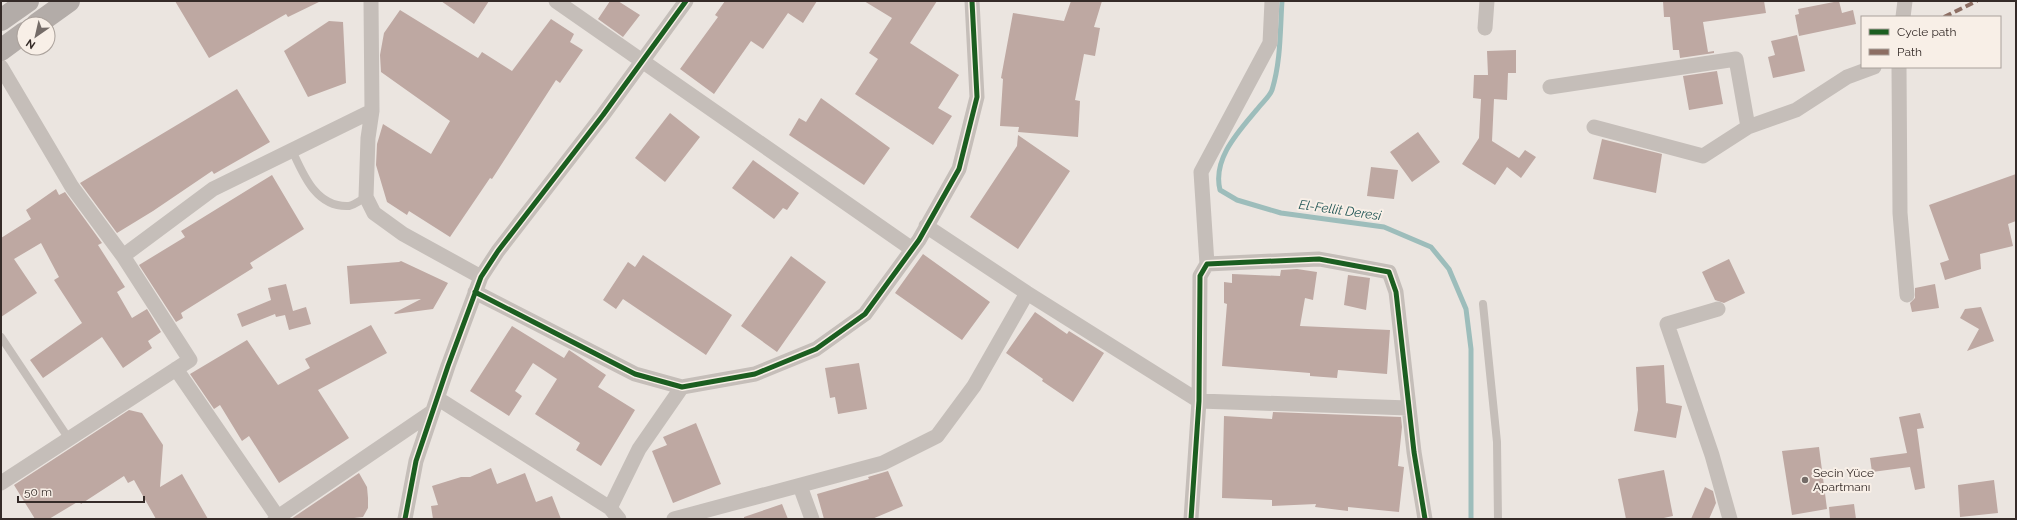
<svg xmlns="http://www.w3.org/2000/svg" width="2017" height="520" viewBox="0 0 2017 520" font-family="Raleway,sans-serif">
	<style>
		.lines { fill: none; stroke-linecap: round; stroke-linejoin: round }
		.stream { stroke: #9dbdbb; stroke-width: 5 }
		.building { fill: #bea8a2 }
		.lane { stroke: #c5beb9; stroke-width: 8 }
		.street { stroke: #c5beb9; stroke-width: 15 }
		.primary { stroke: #b3aca8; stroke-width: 22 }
		.quiet { stroke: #8d6e63; stroke-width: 4; stroke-dasharray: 8 4; stroke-linecap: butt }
		.cycleway-casing { stroke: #f8efe7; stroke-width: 8 }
		.cycleway { stroke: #1b5e20; stroke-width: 5 }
		.poi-dot { fill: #756c68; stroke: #f8efe7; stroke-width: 1.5 }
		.labels { text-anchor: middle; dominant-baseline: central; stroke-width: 4; stroke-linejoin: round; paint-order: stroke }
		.poi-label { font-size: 12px; fill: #352b28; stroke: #f8efe7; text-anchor: start }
		.water-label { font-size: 13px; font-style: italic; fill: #1f5454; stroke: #f8efe7 }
	</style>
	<rect width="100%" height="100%" fill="#ebe5e0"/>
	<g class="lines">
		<path class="stream" d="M1282,1C1280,30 1281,61 1272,90C1270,96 1263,102 1259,107C1240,130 1212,158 1220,190L1237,200L1281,213L1384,227L1431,247L1449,269L1466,309L1471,349V519"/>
	</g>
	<path class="building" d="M175,1H321L288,17L286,14L209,58Z
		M441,1H489L474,24Z
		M610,1H618L640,15L623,37L598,19Z
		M725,1H817L803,23L788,13L763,49L751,41L714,94L680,69L718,17L715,15Z
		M864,1H937L910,43L959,75L938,108L952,116L933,145L855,94L878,59L869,53L892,18Z
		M1071,1H1102L1094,27L1100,28L1095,56L1084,54L1075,100L1080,101L1078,137L1018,132L1019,127L1000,126L1003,79L1001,78L1013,13L1064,21Z
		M1663,1H1764L1766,13L1703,22L1708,52L1714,51V53L1680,58L1679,50H1673L1670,17H1664Z
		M1839,1L1842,13L1853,10L1856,24L1799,36L1795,15L1799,14L1798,9Z
		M400,10L478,58L482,52L512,71L551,19L574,34L570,42L583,50L560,83L556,80L492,179L490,178L450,237L409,211L407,215L387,202L376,165L377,144L383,124L431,154L450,121L381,72L380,55L384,33Z
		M329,21L343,22L346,83L308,97L284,51Z
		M1797,35L1805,71L1773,78L1768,57L1775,55L1771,41Z
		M1516,50V73H1508L1507,100L1494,99L1492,141L1519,158L1525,150L1536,157L1521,178L1507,167L1495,185L1462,164L1479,138L1481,99L1473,98L1474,75H1488L1487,51Z
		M1717,71L1723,104L1689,110L1683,76Z
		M237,89L270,142L214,174L212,171L153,211L117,233L80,183Z
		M821,98L890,148L864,185L789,135L799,118L806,122Z
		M670,113L700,137L665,182L635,158Z
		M1418,132L1440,162L1412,182L1390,152Z
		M1018,135L1070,171L1018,249L970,217L1017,146Z
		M1602,139L1662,154L1656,193L1593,179Z
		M753,160L799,193L787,210L783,208L774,219L732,188Z
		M1371,167L1398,170L1394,199L1367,196Z
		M2016,174V221L2008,224L2013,246L1980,254L1981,269L1945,280L1940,263L1949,260L1929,205Z
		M272,175L304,229L250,263L253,268L181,313L183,318L176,322L139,265L185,237L181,231Z
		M56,189L59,195L65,192L102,243L98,245L125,287L117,292L132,318L147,309L161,332L148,341L152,348L123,368L102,337L43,378L30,360L82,323L54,280L59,277L41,243L14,259L37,293L1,317V238L31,219L26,210Z
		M923,254L990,302L962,340L895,293Z
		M643,255L732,315L706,355L623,299L616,309L603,300L628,262L635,267Z
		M791,256L826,282L777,352L741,326Z
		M1729,259L1745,293L1724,303L1715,300L1702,272Z
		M401,261L448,283L433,309L395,314L394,313L421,299L350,304L347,266L399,262Z
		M1297,269L1317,272L1313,300L1305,298L1300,326L1390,330L1387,374L1338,370L1337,378L1310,376V373L1222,366L1227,304L1224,303V282L1232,283V274L1280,276L1281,270Z
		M1348,275L1370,278L1366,310L1344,305Z
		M286,284L293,311L306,307L311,324L289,330L285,315L276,317L275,314L242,327L237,314L271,300L268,288Z
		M1935,284L1939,308L1912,312L1910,303L1915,298V288Z
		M1981,307L1994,341L1967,351L1979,329L1960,318L1965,309Z
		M1035,312L1067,334L1069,331L1104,353L1073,402L1042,381L1043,379L1006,353Z
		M371,325L387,353L318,390L349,438L279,483L249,436L242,441L220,405L214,409L190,374L247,340L278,385L310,368L305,359Z
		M512,326L564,358L569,350L606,375L598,387L635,410L601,466L576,450L580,443L535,414L557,379L533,363L515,391L522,396L509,416L470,391Z
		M859,363L867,409L838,414L835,397L830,398L825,368Z
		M1664,365L1666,403L1682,406L1676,438L1634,431L1638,410L1636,367Z
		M129,410L142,413L163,445L160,487L182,474L208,519H156L134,480L128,483L124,476L81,504L79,501L49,519H35L14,485Z
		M1273,412L1401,417L1402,427L1398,466L1404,467L1399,512L1348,507V511L1315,507L1316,504L1272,506V500L1222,498L1224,416L1272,419Z
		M1920,413L1924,428L1917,429L1925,488L1915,490L1910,467L1872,472L1870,458L1907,453L1899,417Z
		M696,423L721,484L673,503L652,451L667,445L663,437Z
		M1819,447L1827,509L1792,515L1782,451Z
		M491,468L497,484L525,473L536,502L552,496L561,519H433L431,506L438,505L432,486L461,477H470Z
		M1664,470L1673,516L1659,519H1626L1618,479Z
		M888,471L903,506L872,519H824L817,494L869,479L868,477Z
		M359,473L367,487L368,498V508L363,517L345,519H291Z
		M1994,480L1998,513L1960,517L1958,485Z
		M1705,487L1713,491L1716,503L1709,519H1691Z
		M782,504L788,519H744V517Z
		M1854,504L1856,519H1830L1829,507Z"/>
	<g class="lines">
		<path class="lane" d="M292,150C303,174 316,208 349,206C354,205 361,200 366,197
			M1483,304L1497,442L1498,519
			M1,337L69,439"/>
		<path class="street" d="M371,1L372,111L368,138L366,197L374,213L403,234L481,277
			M556,1L912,249
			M1903,17L1905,1
			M1485,28L1487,1
			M1,67L72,187L123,256L190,360L1,483
			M1899,67L1900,213L1907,295
			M1550,87L1736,59L1748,127
			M1594,127L1703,156L1748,127L1796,110L1847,77L1874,67
			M926,226L1027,293L1199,401L1409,408
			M123,256L213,189L372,111
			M1207,264L1201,172L1270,43L1272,1
			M475,292L635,374L682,387L755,374L816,349L865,314L919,240L959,169L977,97L972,1
			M1718,309L1667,324L1712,455L1730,519
			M176,369L279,519
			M437,398L610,508
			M800,486L812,519
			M275,519L432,412
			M405,519L416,461L448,366L481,277L498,251L603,115L686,1
			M619,519L610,508L639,449L682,387
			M674,519L883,463L937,436L974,386L1027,293
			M1191,519L1199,401L1200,276L1207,264L1319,259L1389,272L1396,292L1414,452L1425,519"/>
		<path class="primary" d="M1,20L28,1
			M37,24L69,1
			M1,50L24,33"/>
		<path class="quiet" d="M1944,17L1977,1"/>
		<g class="cycleway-casing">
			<path id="cycleway" d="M475,292L635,374L682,387L755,374L816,349L865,314L919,240L959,169L977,97L972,1
				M405,519L416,461L448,366L481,277L498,251L603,115L686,1
				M1191,519L1199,401L1200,276L1207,264L1319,259L1389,272L1396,292L1414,452L1425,519"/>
		</g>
		<use href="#cycleway" class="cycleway"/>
	</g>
	<circle class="poi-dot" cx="1805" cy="480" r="4"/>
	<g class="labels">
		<g class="poi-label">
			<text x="1813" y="473">Secin Yüce<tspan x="1813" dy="14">Apartmanı</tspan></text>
		</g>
		<g class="water-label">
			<text transform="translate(1340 210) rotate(8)">El-Fellit Deresi</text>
		</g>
	</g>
	<rect width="2017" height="520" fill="none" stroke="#352b28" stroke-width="4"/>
	<rect x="1861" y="16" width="140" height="52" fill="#f8efe7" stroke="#aaa19b"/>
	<rect x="1869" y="29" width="20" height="6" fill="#1b5e20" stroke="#aaa19b"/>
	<text x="1897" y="36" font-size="12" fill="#352b28">Cycle path</text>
	<rect x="1869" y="49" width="20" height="6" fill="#8d6e63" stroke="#aaa19b"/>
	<text x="1897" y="56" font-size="12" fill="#352b28">Path</text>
	<g transform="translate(36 36) rotate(214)"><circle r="19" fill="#f8efe7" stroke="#aaa19b"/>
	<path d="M0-3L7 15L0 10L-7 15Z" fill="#756c68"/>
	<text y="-6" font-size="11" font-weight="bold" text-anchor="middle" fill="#352b28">N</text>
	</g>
	<path d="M18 496v6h126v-6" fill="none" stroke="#352b28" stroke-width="2"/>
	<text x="24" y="496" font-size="12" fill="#352b28" stroke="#f8efe7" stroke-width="3" paint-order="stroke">50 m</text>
</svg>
